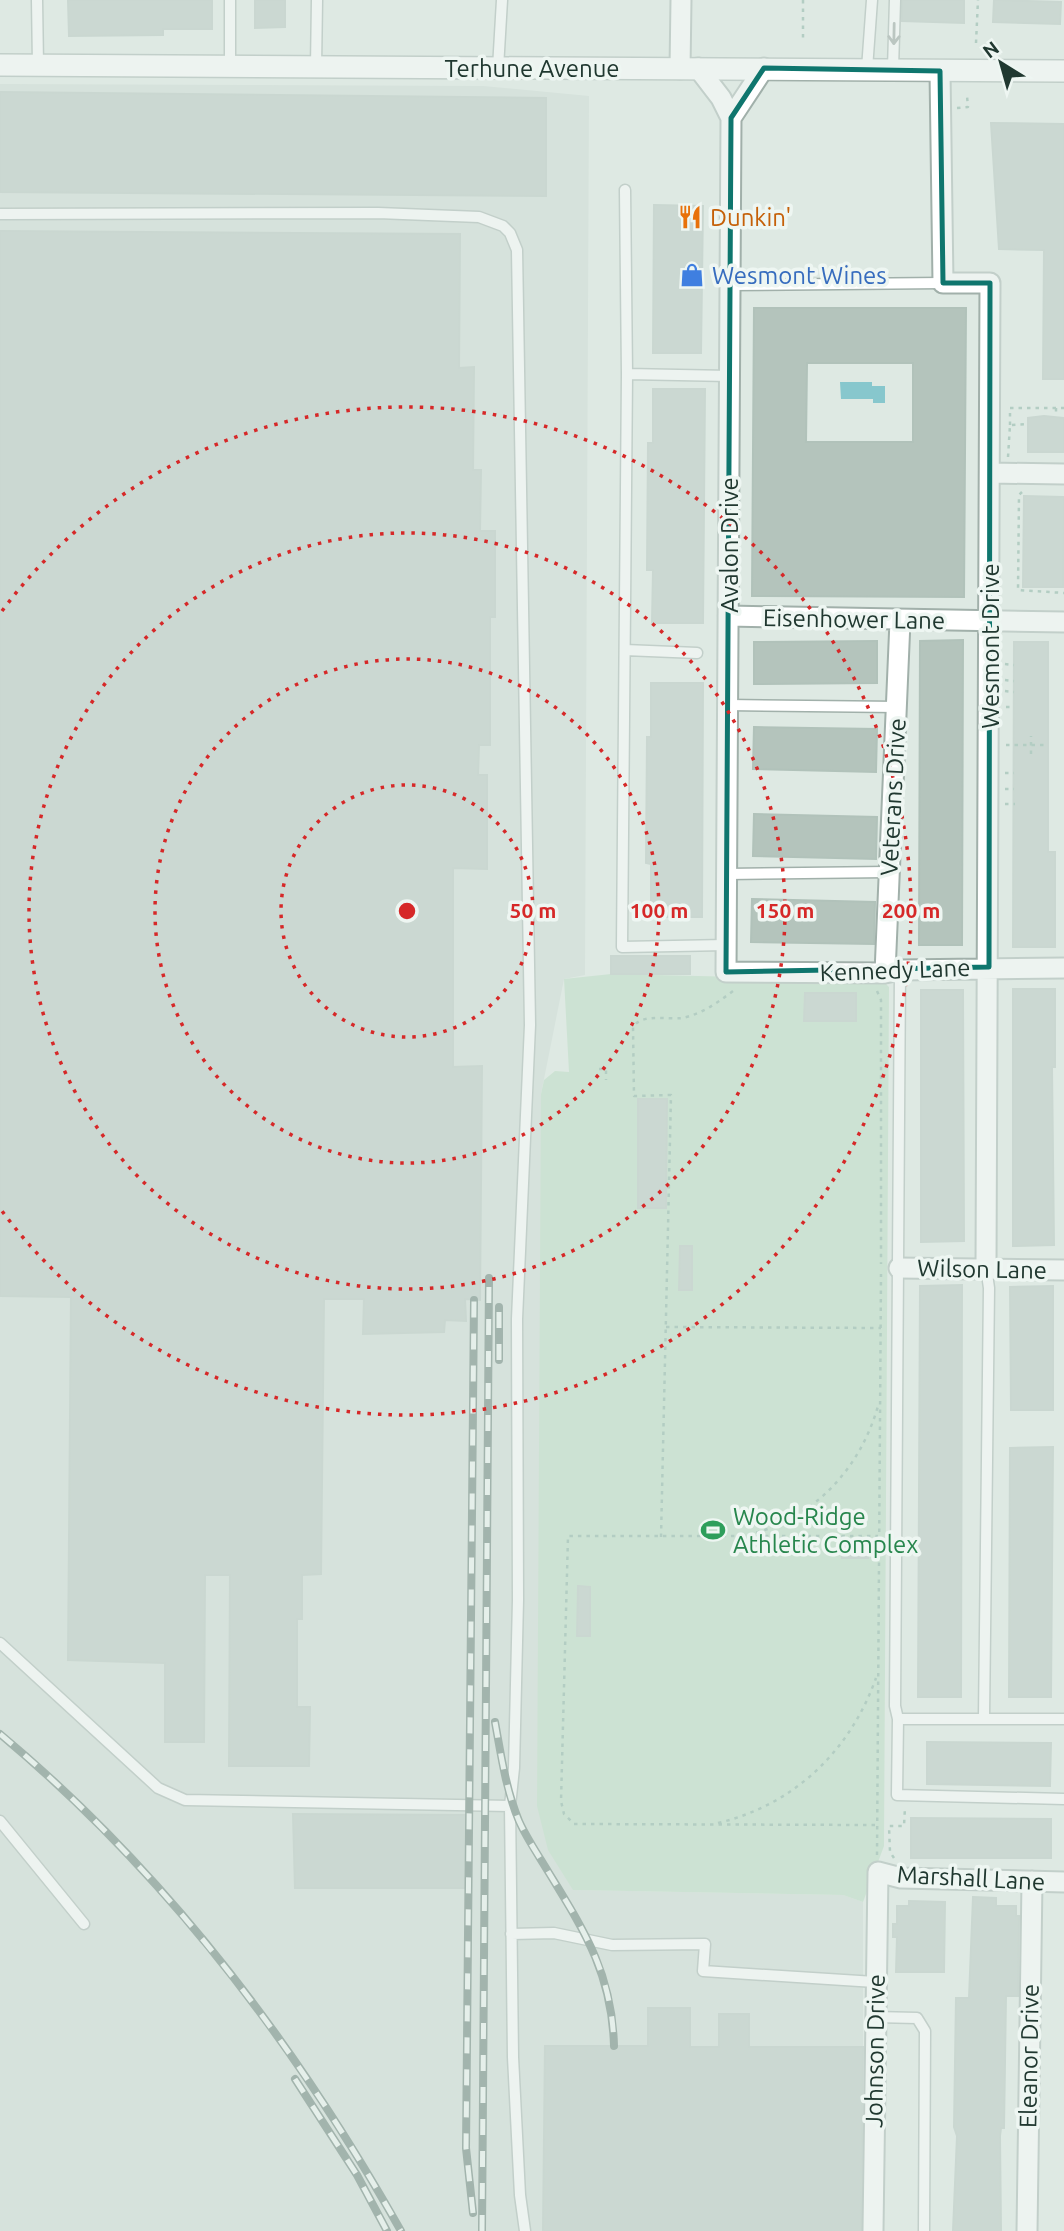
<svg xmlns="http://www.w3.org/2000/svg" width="1064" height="2231" viewBox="0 0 1064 2231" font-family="Ubuntu,sans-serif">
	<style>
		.built { fill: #ccd9d2 }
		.green { fill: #b7dabe }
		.water { fill: #87c7cd }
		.building { fill: #b4c4bc; stroke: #b1c2ba; stroke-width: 2; fill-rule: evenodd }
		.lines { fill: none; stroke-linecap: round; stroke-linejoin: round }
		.service-casing { stroke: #a1b0aa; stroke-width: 13 }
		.minor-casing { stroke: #a1b0aa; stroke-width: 23 }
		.tertiary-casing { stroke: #a1b0aa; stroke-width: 24 }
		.path { stroke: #7fac9b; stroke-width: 2.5; stroke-dasharray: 3.5 5; stroke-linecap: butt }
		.service { stroke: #fff; stroke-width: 10 }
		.minor { stroke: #fff; stroke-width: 19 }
		.tertiary { stroke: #fff; stroke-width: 21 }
		.rail-casing { stroke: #5a746b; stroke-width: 8 }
		.rail { stroke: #eef6f2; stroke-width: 5; stroke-dasharray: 16; stroke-linecap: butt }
		.oneway { stroke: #909c98 }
		.marked { fill: none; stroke: #0f766e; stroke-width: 5; stroke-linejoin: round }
		.ring { fill: none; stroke: #d62828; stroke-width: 3.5; stroke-dasharray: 3.5 7 }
		.labels { text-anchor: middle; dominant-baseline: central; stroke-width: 7; stroke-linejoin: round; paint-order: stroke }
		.street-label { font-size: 24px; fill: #203830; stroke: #eef6f2 }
		.food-label { font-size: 24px; fill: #c56008; stroke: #eef6f2; text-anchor: start }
		.shop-label { font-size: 24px; fill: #366cbe; stroke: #eef6f2; text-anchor: start }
		.leisure-label { font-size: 24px; fill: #27864d; stroke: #eef6f2; text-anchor: start }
		.centre { fill: #d62828; stroke: #eef6f2; stroke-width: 3.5 }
		.ring-label { font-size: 21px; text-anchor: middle; font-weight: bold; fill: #d62828; stroke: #eef6f2; stroke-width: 7; stroke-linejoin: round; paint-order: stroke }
	</style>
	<rect width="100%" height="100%" fill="#dee9e3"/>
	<path class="built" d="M0,84L483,86L589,96L585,975L564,979L541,1094L573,1890L843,1895L863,1902V2231H0Z"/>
	<path class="green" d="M611,974L882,980L889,987L884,1846L863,1902L843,1895L573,1890L548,1850L537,1806L541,1094L544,1080L555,1071L569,1072L564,979Z"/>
	<path class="water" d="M840,382H872V386H885V403H873V399H841Z"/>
	<path class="building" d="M68,0H212V29H163V35L69,36Z
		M255,0H285V27L255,28Z
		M902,0H964V23L902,21Z
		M994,0L1061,2L1060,24L993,22Z
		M0,92L546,98V196L0,192Z
		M991,123L1064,124V379H1043L1044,250L999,249Z
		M654,205L703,206L701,353H653Z
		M0,231L460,234L459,368L474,367L473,470H481L480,531H495V617H490V745H479L478,775H487V869L453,868V1067L482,1066L480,1300L465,1299L466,1321L445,1320L444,1332L363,1334L364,1299H324L321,1574L302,1575V1619H297V1707H310L309,1766H229L230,1575H205L204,1742H165V1663L68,1660L71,1297L0,1296Z
		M754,308H966L964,597L752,596ZM807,363H913V442H806Z
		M653,389H705L703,623H652L653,570H647L648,443H653Z
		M1044,416L1064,418V452H1028V418Z
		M1024,496L1064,497L1063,587H1023Z
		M963,640L962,945H919L920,641Z
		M877,641V683L754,684V642Z
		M1014,642H1048V852H1055V947H1013Z
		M651,683H703L702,917H651V864L646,863L647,737H651Z
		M754,727L877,729L876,772L753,769Z
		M754,814L877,817L876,859L753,856Z
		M752,899L875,902L874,944L751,942Z
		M611,956H690V974H611Z
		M1013,989H1055V1067H1052L1054,1245L1013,1246Z
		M921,990H963L964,1241L921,1242Z
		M805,993H856V1021H804Z
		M638,1099H667L666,1208H638Z
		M680,1246H692V1290H679Z
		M962,1285L961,1697H918L920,1286Z
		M1053,1286V1410H1011L1010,1287Z
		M1053,1447L1051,1697H1009L1010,1448Z
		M842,1541H868V1558H842Z
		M578,1586L590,1587V1636H577Z
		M927,1742L1051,1743L1050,1786L927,1784Z
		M293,1814L467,1815L466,1888H295Z
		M911,1818L1051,1819V1858H911Z
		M973,1897L996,1898V1906H1016V1916H1019L1018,1996H1006L1004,2128H1001L1000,2136L1001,2231H953L957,2136L954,2127L956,1998H969Z
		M909,1901L945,1902L944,1972H896L897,1937H893V1924H897V1906H909Z
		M648,2008H690V2047H719V2014H749V2047H863L861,2231H543L545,2046H648Z"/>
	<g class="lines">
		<g class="service-casing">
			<path id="service" d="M37,0L38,65
				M230,0V66
				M316,67L317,0
				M498,68L502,0
				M867,69L872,0
				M893,69L895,0
				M625,190L627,374L730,376
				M0,214L378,213L479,217L503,226L510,233L517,250L530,1025L517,1319L518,1600L514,1768L510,1806
				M730,285L943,283
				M627,374L622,947L726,945
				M625,650L697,653
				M728,705L898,707
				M727,874L888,872
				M0,1643L158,1788L185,1800L510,1806L513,2057L520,2195L525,2231
				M984,1718L989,1288L986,1267
				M898,1719L895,1706L900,970
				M1064,1719H898L897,1795L1064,1799
				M0,1821L84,1924
				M511,1934L554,1933L612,1945L705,1944L703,1971L875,1982
				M875,2017L917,2018L925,2031L924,2231"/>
		</g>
		<g class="minor-casing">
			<path id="minor" d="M698,68L721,98L731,118L726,972L885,973L900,970L1064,968
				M680,69L681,0
				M940,71L943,283H990L986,1267
				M731,118L764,68
				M990,473L1064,474
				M728,616L1064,622
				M885,973L900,621
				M899,1268L1064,1270
				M873,2231L878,1872L901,1878L1064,1882
				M1027,2231L1032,1881"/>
		</g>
		<g class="tertiary-casing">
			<path id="tertiary" d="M0,65L1064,71"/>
		</g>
		<path class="path" d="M803,0V41
			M976,43L978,0
			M957,108L968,107L967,96
			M1056,408V416
			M1010,425V408H1064
			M1008,457L1010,425L1028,424
			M1022,492L1019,495L1018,590L1064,593
			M1005,664L1014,665
			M1005,680L1014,681
			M1005,691L1014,692
			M1006,707H1014
			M1006,745H1047
			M1031,754V736
			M1005,773H1014
			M1005,789H1014
			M1005,804H1015
			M877,991L881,1000V1264
			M599,1069H606V1080
			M666,1327L881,1328
			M748,1535C814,1519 860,1469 878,1406
			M661,1537L671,1095L634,1096L633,1027C642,1013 667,1020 682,1018C702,1014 717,1003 733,991
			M718,1823C794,1805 850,1751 876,1678
			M875,1825L574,1824L564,1814L561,1801L568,1536H878
			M877,1855L881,1274
			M894,1858L890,1852L889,1826H904L905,1807"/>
		<use href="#service" class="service"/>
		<use href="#minor" class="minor"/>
		<use href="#tertiary" class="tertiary"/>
		<g class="rail-casing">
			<path id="rail" d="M499,1360V1307
				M495,1722C501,1755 506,1790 519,1821C527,1839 539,1856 549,1873C585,1932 612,1974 614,2046
				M0,1734C164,1871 297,2046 401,2231
				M295,2079L357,2175L387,2231
				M473,2213L466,2148L474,1300
				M482,2231L489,1278"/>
		</g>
		<use href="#rail" class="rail"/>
	</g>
	<defs><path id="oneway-shaft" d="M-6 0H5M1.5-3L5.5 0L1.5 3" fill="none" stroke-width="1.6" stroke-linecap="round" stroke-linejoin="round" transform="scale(1.75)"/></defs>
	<use class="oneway" href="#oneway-shaft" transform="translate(894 34) rotate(91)"/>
	<path d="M0 0H1064V2231H0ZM764,68L940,71L943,283H990L989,967L726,972L731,118Z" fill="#dee9e3" fill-opacity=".55" fill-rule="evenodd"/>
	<path class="marked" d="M764,68L940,71L943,283H990L989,967L726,972L731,118Z"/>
	<g class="ring">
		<circle cx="407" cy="911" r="126"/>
		<circle cx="407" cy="911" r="252"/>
		<circle cx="407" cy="911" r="378"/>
		<path d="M2 611A504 504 0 1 1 2 1211"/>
	</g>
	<defs>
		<g id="restaurant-bare" transform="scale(1.89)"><path d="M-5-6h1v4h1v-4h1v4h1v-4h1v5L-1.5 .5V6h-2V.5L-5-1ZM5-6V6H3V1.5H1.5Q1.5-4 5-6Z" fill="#e8710a" stroke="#eef6f2" stroke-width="2.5" paint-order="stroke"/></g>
		<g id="shop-bare" transform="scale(1.89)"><path d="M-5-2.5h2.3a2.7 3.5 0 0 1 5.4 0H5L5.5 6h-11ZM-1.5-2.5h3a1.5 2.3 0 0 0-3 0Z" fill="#3f7fe0" stroke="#eef6f2" stroke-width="2.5" paint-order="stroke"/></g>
		<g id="stadium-bare" transform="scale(1.89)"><path d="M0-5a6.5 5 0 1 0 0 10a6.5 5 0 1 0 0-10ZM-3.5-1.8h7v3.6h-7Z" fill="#2e9e5b" stroke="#eef6f2" stroke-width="2.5" paint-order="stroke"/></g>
	</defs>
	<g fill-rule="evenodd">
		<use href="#restaurant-bare" x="690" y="217"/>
		<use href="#shop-bare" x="692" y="275"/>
		<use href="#stadium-bare" x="713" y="1530"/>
	</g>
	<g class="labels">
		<g class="street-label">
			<text x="532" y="68">Terhune Avenue</text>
			<text transform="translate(729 545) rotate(-90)">Avalon Drive</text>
			<text transform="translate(854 619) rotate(1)">Eisenhower Lane</text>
			<text transform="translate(990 646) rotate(-90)">Wesmont Drive</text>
			<text transform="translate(893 797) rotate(-87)">Veterans Drive</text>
			<text transform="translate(895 970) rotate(-2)">Kennedy Lane</text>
			<text transform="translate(982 1269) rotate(1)">Wilson Lane</text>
			<text transform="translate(971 1878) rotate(3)">Marshall Lane</text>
			<text transform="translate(875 2051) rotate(-89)">Johnson Drive</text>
			<text transform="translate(1029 2056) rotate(-89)">Eleanor Drive</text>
		</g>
		<g class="food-label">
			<text x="710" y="217">Dunkin'</text>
		</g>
		<g class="shop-label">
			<text x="712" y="275">Wesmont Wines</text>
		</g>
		<g class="leisure-label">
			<text x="733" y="1516">Wood-Ridge<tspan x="733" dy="28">Athletic Complex</tspan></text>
		</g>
	</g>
	<circle cx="407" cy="911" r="10" class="centre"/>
	<g class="ring-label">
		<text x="533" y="918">50 m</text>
		<text x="659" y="918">100 m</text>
		<text x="785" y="918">150 m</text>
		<text x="911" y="918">200 m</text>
	</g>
	<g transform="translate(1001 63) rotate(323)" stroke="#eef6f2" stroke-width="5" paint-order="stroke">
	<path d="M0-5L12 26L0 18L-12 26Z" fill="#203830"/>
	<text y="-10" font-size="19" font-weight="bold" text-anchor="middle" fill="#203830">N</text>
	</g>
</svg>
